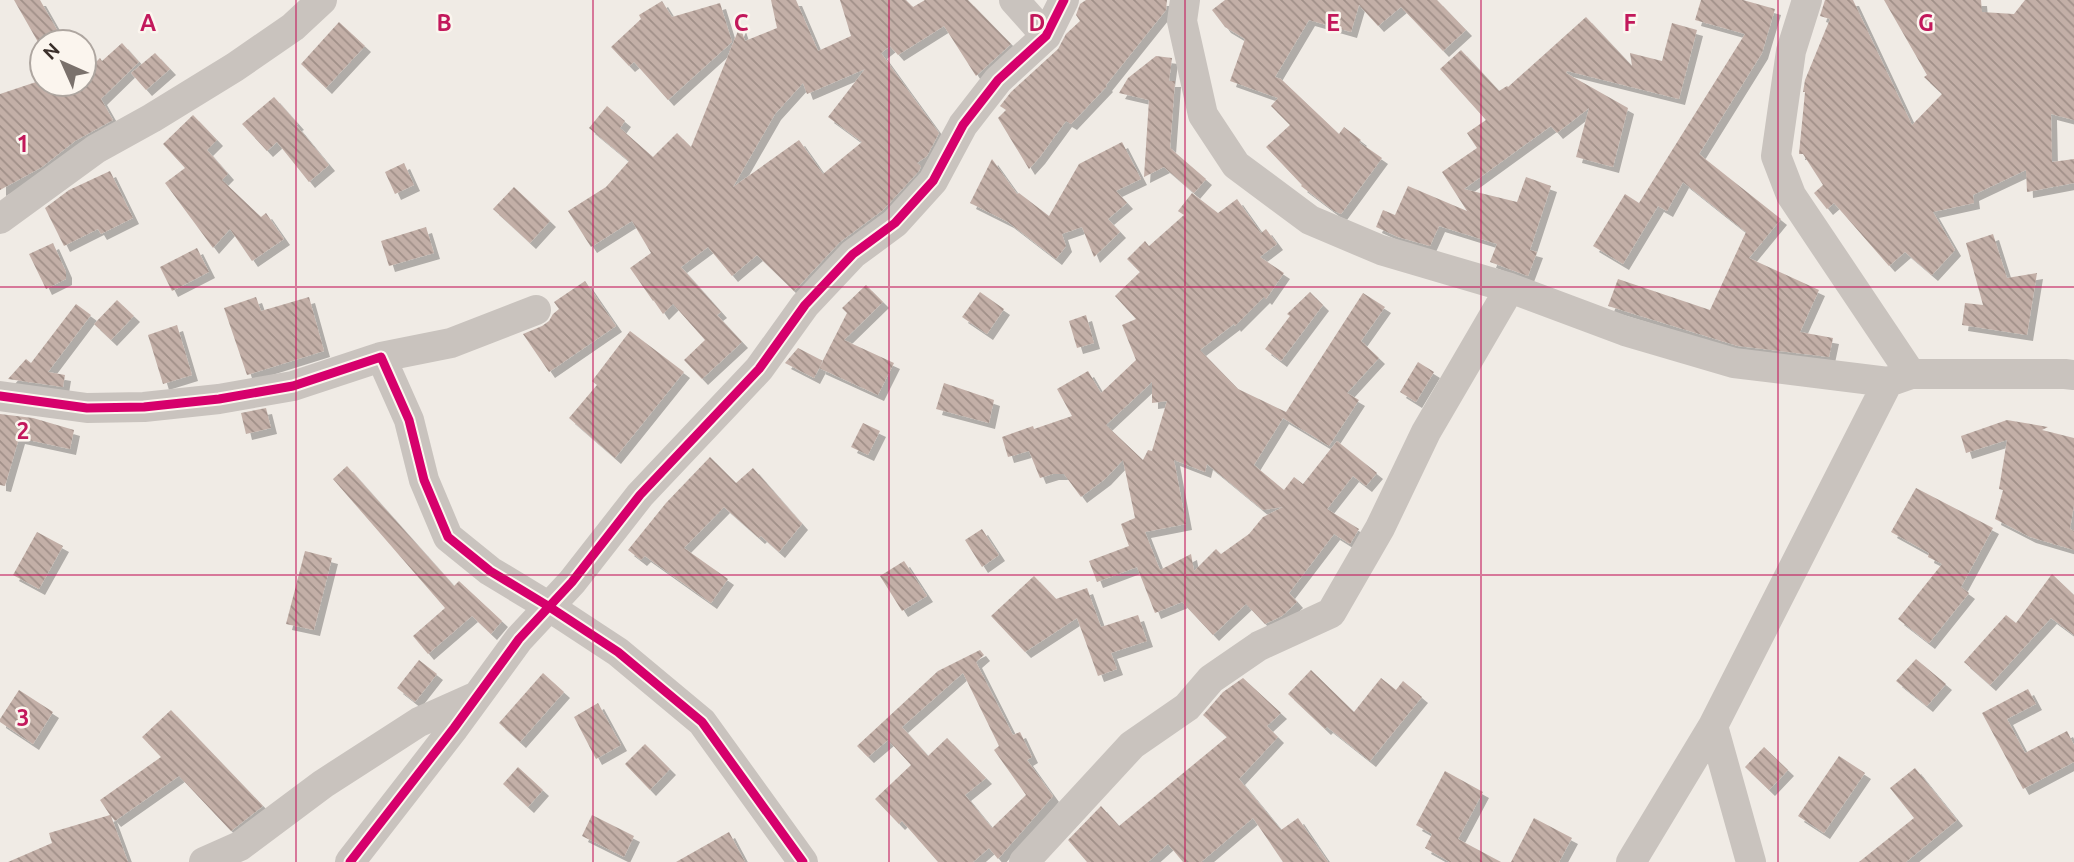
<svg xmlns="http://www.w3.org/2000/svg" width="2074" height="862" viewBox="0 0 2074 862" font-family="Ubuntu,sans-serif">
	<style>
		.building { fill: url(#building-back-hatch); fill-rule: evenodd; filter: url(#shadow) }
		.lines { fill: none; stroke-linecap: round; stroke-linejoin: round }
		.minor { stroke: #c9c3be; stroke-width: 30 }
		.cycleway-casing { stroke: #fbf5ee; stroke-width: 13 }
		.cycleway { stroke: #d6006c; stroke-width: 9 }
		.grid { fill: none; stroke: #c2185b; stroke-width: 2; stroke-opacity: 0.55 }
		.grid-label { font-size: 23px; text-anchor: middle; font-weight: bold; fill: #c2185b; stroke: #fbf5ee; stroke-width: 5; stroke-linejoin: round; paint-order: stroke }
	</style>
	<defs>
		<pattern id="building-back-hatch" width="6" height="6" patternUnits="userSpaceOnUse" patternTransform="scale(1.75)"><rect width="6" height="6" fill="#c3afa7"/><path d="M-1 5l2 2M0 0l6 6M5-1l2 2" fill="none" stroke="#a08f88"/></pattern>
		<filter id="shadow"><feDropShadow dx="6" dy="6" stdDeviation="0" flood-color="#0004"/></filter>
	</defs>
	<rect width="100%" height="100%" fill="#f0ebe5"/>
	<path class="building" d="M14,0H40L64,42H38Z
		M771,0H796L818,51L851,36L840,0H906L913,7L925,0H968L1011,44L976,76L944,26L898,55L890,46L881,53L939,133L927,156L917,163L921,166L919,171L883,210L840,242L794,291L757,255L732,276L708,247L681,267L721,312L717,315L742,342L702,379L684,360L705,340L673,304L663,314L654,301L655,300L653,301L630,268L651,253L632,221L591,247L568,211L606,187L629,161L589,128L607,106L625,121L620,128L653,157L677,133L691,147L740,26L745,41L777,28ZM865,69L828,117L862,142L823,174L799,140L733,187L775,114L803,83L807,94Z
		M1086,0H1167L1166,10L1106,85L1107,86L1071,124L1066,121L1039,158L1029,169L998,118L1006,110L1000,106L1011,92L1058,49L1066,34L1080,21L1076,15L1080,4Z
		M1225,0H1437L1466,30L1443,51L1401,7L1378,26L1359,5L1351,32L1309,20L1275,77L1281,79L1339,134L1344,127L1361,140L1359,142L1382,158L1341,214L1334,211L1301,186L1302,185L1266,147L1290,125L1271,106L1278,98L1230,81L1245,39L1225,27L1212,10Z
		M1701,0H1743L1775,9L1762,53L1699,154L1781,219L1749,258L1819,290L1800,332L1833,338L1829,357L1738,346L1608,306L1618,279L1710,310L1746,232L1683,182L1667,211L1658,206L1623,264L1593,246L1625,194L1639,203L1745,34L1695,20Z
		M1825,0H1853L1912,125L1942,94L1924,77L1927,75L1884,0H1981L1982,12L2014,14L2025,0H2074V120L2051,114L2052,162L2074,159V183L2027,192L2026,170L1973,195L1974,203L1933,212L1955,250L1932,275L1905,252L1889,266L1834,203L1827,209L1814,193L1823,185L1803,154H1799L1805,92H1803L1805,80L1830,19L1820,16Z
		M662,1L672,17L720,3L732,42L668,100L634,62L629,66L611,47L641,19L639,15Z
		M1586,17L1632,66L1630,53L1662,61L1672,23L1697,30L1679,99L1567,71L1566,73L1628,108L1613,167L1576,157L1589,108L1557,133L1551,126L1464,189L1517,202L1526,177L1551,186L1530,250L1537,252L1528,276L1490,262L1497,244L1439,226L1430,246L1398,237L1376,227L1383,210L1395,215L1408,186L1467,211L1442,172L1477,148L1467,133L1486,120L1440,69L1461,50L1499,91L1507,86L1508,87Z
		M339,22L365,46L326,88L301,64Z
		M122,43L139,62L101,99L113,120L75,141L42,167L0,190V94L42,80V84H84V74L100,58L102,61Z
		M155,53L170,69L146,90L131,73Z
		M1156,56L1172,58L1169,81H1175L1170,148L1206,179L1194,193L1164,167L1144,177L1149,100L1119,93L1128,78Z
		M274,97L298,124L296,125L329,165L309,182L277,142L267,151L242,124Z
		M193,115L217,140L207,150L228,174L222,180L261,217L266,213L284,239L252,261L230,229L213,248L165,183L185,168L163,144Z
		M1122,142L1141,179L1116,191L1127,203L1108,219L1120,232L1094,257L1082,227L1062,234L1066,246L1056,259L1008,222L970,203L992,159L1017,194L1019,193L1049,216L1079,164Z
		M404,163L414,185L395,194L385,172Z
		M110,171L133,218L101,234L98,229L64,246L45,208L69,190Z
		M514,187L550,221L530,243L493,209Z
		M1192,193L1218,213L1237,199L1261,233L1266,229L1277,244L1260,257L1284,273L1266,299L1264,297L1235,326L1234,324L1200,350L1238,389L1286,412L1363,293L1385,307L1361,341L1379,358L1347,393L1359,400L1329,446L1283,418L1254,465L1284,490L1294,477L1303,484L1337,441L1377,473L1366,486L1353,476L1327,509L1359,529L1350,544L1334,534L1289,593L1297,602L1282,616L1265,624L1246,604L1213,635L1182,602L1155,613L1137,567L1097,582L1089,561L1129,546L1121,524L1135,518L1123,460L1105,479L1081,497L1064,474H1053L1040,478L1029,451L1008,457L1002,437L1033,426L1034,429L1072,416L1057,389L1088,371L1101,393L1136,360L1122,325L1136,319L1115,296L1140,272L1127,259L1145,241L1149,246L1184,215L1178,211ZM1152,382V403L1167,401L1152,451L1148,450L1143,460L1106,425ZM1174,460L1205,472L1207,464L1263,510L1283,507L1263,517L1249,534L1221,554L1216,549L1194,571L1191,554L1160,570L1145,532L1186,524Z
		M426,227L434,253L389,266L381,241Z
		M1993,234L2007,278L2037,273L2027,335L1962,325L1965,303L1983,305L1966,243Z
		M53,243L66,272V279L46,289L29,254Z
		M197,248L209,272L172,291L160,267Z
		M585,281L616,326L549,372L523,334L542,326L549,321L553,314L559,309L554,302Z
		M866,285L883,302L844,340L894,363L878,395L819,368L847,313L842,308Z
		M980,292L1004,309L987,334L962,317Z
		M1310,292L1323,305L1281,361L1265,349L1290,316L1287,314Z
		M256,297L261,311L309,297L324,351L247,375L224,308Z
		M117,300L134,316L111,340L94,324Z
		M76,304L91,315L48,372L65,375L63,387L8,379L26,359L31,363Z
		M1086,315L1094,343L1077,348L1069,321Z
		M177,325L192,375L163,384L148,335Z
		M630,331L684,372L615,458L569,418L597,385L592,381Z
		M798,348L823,361L814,378L785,363Z
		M1418,362L1434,372L1416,402L1400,392Z
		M944,383L994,400L989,423L936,409Z
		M266,408L271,428L246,434L241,413Z
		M0,414L33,418L74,430L70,449L19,438L5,486L0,485Z
		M2007,420L2048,427L2042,430L2074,438V505L2070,529L2074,531V550L2030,537L1995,519L2003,490L1999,489L2007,440L1966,453L1961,436Z
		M863,423L880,431L868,455L851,447Z
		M710,457L736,483L753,468L802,524L779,552L761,536L759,538L724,507L684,548L728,579L711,603L645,556L641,560L628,550L666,503Z
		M347,466L454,586L459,581L502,621L491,634L472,616L428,654L413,636L445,608L333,479Z
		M1916,488L1993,528L1961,587L1969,593L1929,643L1898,619L1942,564L1928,557L1929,553L1891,532Z
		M982,529L999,555L982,567L965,540Z
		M37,532L63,546L39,589L13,575Z
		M305,551L332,558L314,630L286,624Z
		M904,561L927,596L902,611L880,576Z
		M2052,574L2074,595V635L2051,618L1990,685L1964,662L2006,615L2016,623Z
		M1034,576L1056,599L1087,588L1101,627L1138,615L1147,641L1111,653L1117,669L1098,676L1077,618L1025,652L991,616Z
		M980,650L984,655L976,662L1013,735L1020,732L1032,757L1027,760L1053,796L998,859L989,848L973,862H938L902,821L899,824L875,799L911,765L888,740L868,757L857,746L938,671ZM963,673L999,746L994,750L1026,795L992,828L965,795L986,778L947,738L928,756L902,727Z
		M1916,659L1946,684L1927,706L1896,681Z
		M419,660L437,674L415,702L397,688Z
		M1311,670L1354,712L1381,678L1396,690L1403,681L1422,697L1370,761L1327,727L1325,729L1288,694Z
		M543,673L564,692L520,742L499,723Z
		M1243,678L1281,713L1267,726L1278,737L1239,779L1281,830L1298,818L1328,862H1283L1253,818L1201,862H1183L1168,844L1148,862H1087L1068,840L1101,806L1119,826L1227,737L1203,715L1223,692Z
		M2028,689L2036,704L2007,719L2025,753L2067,731L2074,745V762L2023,789L1982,713Z
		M19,690L53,712L33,744L0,722V719Z
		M598,703L621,745L596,759L574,717Z
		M171,710L263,806L258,810L231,831L179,776L115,821L111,816L128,862H8L52,843L49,833L110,815L100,800L161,757L142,737Z
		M645,744L670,769L650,790L625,764Z
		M1764,747L1788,770L1769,790L1745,767Z
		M1839,756L1865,773L1824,833L1798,816Z
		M518,767L543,790L528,807L503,784Z
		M1915,768L1957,820L1906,862H1859L1914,818L1890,788Z
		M1445,771L1483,792L1458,839L1501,862H1450L1425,848L1432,834L1416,825Z
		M592,815L634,836L624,857L582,836Z
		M1534,818L1572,838L1559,862H1511Z
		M729,832L745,862H676Z"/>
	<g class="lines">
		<path class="minor" d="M1014,0L1046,36
			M1185,0L1182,21L1203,115L1236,165L1310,220L1381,250L1510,288L1625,331L1734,363L1888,382
			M0,219L96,149L152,118L235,67L293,27L322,0
			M381,357L451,343L536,310
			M1911,374H2065L2074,375
			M0,396L87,408L144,407L219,399L293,386L381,357L409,420L424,480L448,537L490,571L548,606L618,652L702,722L803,862
			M204,862L240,846L323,784L419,722L475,697
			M350,862L454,728L519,639L572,582L640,495L759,369L805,305L853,254L895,223L933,181L963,125L998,80L1046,36L1064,0
			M1024,862L1132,745L1187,707L1211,679L1259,646L1331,613L1380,528L1426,432L1510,288
			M1631,862L1713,726
			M1751,862L1713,726L1888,382L1911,374L1791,195L1776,156L1791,51L1807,0"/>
		<g class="cycleway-casing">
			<path id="cycleway" d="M0,396L87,408L144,407L219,399L293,386L381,357L409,420L424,480L448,537L490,571L548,606L618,652L702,722L803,862
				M350,862L454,728L519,639L572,582L640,495L759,369L805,305L853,254L895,223L933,181L963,125L998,80L1046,36L1064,0"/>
		</g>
		<use href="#cycleway" class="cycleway"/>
	</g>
	<path class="grid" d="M296,0V862M593,0V862M889,0V862M1185,0V862M1481,0V862M1778,0V862M0,287H2074M0,575H2074"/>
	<g class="grid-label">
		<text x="148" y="31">A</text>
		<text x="444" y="31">B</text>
		<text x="741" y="31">C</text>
		<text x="1037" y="31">D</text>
		<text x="1333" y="31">E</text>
		<text x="1630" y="31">F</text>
		<text x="1926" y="31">G</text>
		<text x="23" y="152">1</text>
		<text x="23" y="439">2</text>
		<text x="23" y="726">3</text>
	</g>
	<g transform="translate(63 63) rotate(315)"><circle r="33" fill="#fbf5ee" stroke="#aea6a0" stroke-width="2"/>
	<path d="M0-5L12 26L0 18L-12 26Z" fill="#7a716c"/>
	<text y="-10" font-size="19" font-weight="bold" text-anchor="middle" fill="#3b302b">N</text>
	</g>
</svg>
